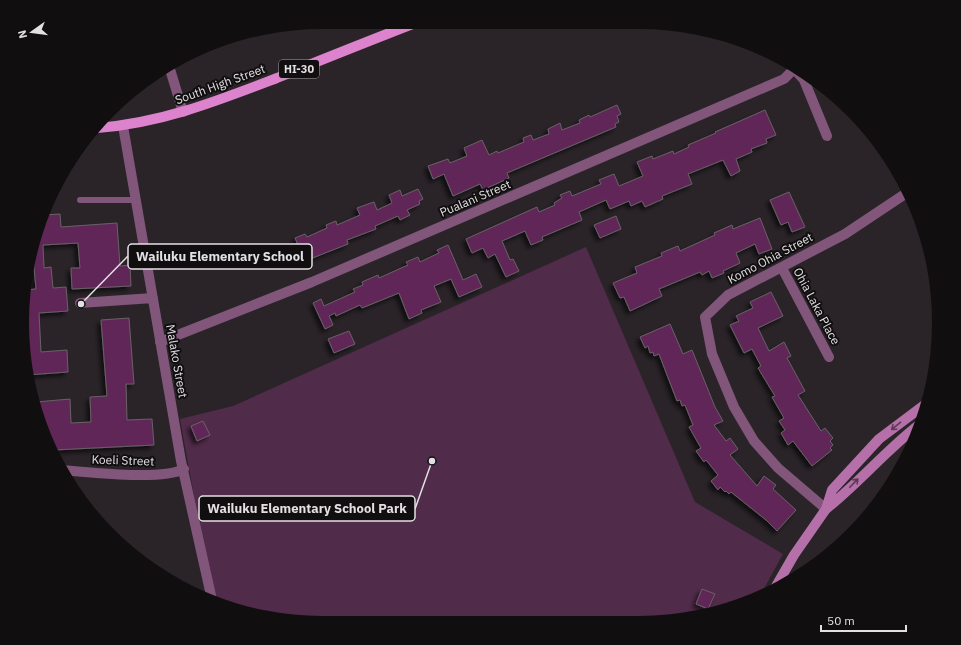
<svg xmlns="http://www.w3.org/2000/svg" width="961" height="645" viewBox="0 0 961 645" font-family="'IBM Plex Sans',sans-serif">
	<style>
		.green { fill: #512b4a }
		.building { fill: #612759; stroke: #686166; filter: url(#shadow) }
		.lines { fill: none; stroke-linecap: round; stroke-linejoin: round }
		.lane { stroke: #82567a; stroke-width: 6 }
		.street { stroke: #82567a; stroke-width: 10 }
		.secondary { stroke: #b570a9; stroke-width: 10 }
		.primary { stroke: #dd83ce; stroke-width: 10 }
		.oneway { stroke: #5b3a55 }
		.labels { text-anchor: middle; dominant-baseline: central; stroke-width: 4; stroke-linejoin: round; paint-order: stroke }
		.shield { fill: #110e10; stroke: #a4a1a4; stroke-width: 1 }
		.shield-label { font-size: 11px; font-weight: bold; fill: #e3e0e3 }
		.street-label { font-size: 12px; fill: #e3e0e3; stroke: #110e10 }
		.leader { fill: none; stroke: #e3e0e3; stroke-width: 1.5 }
		.callout-dot { fill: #e3e0e3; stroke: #110e10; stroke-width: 1.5 }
		.callout { fill: #110e10; stroke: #e3e0e3; stroke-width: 1.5 }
		.callout-label { font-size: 13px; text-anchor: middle; font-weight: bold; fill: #e3e0e3 }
	</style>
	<defs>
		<filter id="shadow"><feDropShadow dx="-3.5" dy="3.5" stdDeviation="2" flood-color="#0009"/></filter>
	</defs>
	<rect width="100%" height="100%" fill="#2a2429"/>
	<path class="green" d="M586,247L695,502L783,554L760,596L697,617L638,623L264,617L213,600L180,419L233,406Z"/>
	<path class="building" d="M617,105L621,114L617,116L619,122L615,124L616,127L507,173L509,178L483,190L480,184L453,196L444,174L433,179L428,166L448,159L450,163L467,156L464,148L482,140L489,155L497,151L498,153L524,142L523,138L531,135L533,140L549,134L548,129L560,123L562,130L580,123L579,120L589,115L590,117Z
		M765,110L776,135L766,139L767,143L751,149L752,152L736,159L740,171L731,176L723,160L688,174L692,184L662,196L663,199L645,207L642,201L631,206L629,201L610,209L606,200L579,212L582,220L542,237L543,240L531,245L525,231L502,241L510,260L513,259L519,271L506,277L495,254L488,258L483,248L472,253L466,239L537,207L539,212L555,205L554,203L562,198L560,195L570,191L572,196L601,184L599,180L614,174L619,186L643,176L637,162L652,156L653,159L673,151L674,154L689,147L688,145L716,133L715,132Z
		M418,189L423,199L419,201L420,204L407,210L410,215L400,220L398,216L375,226L376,229L347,240L348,244L305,261L295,238L305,234L307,237L327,228L326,225L336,221L337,225L360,215L357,208L368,204L374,202L377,210L392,203L389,195L400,190L402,196Z
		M789,192L805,227L792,232L788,222L781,225L770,200Z
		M60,214L61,227L117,223L120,266L130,265L131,286L72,289L71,268H80L78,243L43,245L44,268L51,267L53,288L66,287L68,311L39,313L41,352L67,350L68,372L27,375L23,303L26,290L36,289L33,257L43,215Z
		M616,216L621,229L600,238L594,225Z
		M760,218L772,249L759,254L755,244L736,253L740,263L723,271L724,273L712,278L709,271L702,275L700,272L659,289L662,296L630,311L624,297L620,298L613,283L637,273L635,267L662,256L661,253L678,246L680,251L715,235L714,233L732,225L733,229Z
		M448,245L463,280L476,274L482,287L459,297L451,279L434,286L441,302L421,310L422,313L409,319L399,293L362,308L360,305L336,316L335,313L329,316L333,325L325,329L313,303L321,299L324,306L355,292L353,289L363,285L362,282L378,275L379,278L408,265L406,262L418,257L420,262L439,253L437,250Z
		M771,292L783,316L758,328L769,351L784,342L791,356L787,358L805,391L798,395L821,431L825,428L833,438L830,441L833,445L830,448L832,450L812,466L793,441L788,445L781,433L785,430L779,421L784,418L772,397L775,396L758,368L761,366L752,349L744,353L730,325L739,321L736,316L753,308L750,302Z
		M129,318L134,384H126L127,420L152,419L154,445L54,450L36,402L70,399L71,423L91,422L90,397L107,396L101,320Z
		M670,324L683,354L692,350L715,407L723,421L714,425L726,441L730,438L738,449L730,455L757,486L764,476L776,485L773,489L796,510L777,531L766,520L731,492L729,494L726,491L725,492L720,487L718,490L711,481L718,475L706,460L704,462L696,451L701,448L689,427L693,425L685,405L682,406L680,400L677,401L659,354L654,356L653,352L650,353L648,346L645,348L640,337Z
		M349,331L355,344L334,353L328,339Z
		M203,421L210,435L197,441L191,426Z
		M702,589L715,594L708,609L696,604Z"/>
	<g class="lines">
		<path class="lane" d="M80,200H136"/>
		<path class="street" d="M169,66L183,112
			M795,70L804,80L827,136
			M123,126L181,461L212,600
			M782,268L829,357
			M80,303L153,298
			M160,342L312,282L784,79L794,69
			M61,470C90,472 160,481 184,469
			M826,509L778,468L754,441L734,407L712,354L705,317L728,295L845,234L908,192"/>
		<path class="secondary" d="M826,509C859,483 886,450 920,424
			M775,588L794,555L826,509L832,490L879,439L927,403"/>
		<path class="primary" d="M97,128C162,123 217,101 277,78C323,59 369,41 415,23"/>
	</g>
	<defs><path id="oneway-shaft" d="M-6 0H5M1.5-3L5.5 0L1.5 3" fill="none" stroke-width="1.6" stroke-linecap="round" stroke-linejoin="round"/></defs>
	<g class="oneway">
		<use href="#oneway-shaft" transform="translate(896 426) rotate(141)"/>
		<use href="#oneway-shaft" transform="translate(854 483) rotate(-46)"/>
	</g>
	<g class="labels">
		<rect class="shield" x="279" y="60" width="40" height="18" rx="3"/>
		<g class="shield-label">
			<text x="299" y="69">HI-30</text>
		</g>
		<g class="street-label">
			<text transform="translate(220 84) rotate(-20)">South High Street</text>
			<text transform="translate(475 198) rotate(-23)">Pualani Street</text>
			<text transform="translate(770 258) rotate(-28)">Komo Ohia Street</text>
			<text transform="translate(817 306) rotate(62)">Ohia Laka Place</text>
			<text transform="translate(177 361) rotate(80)">Malako Street</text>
			<text transform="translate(123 460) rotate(2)">Koeli Street</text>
		</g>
	</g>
	<path d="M0 0H961V645H0ZM322 29H639A293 293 0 0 1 932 322V323A293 293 0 0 1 639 616H322A293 293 0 0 1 29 323V322A293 293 0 0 1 322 29Z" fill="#110e10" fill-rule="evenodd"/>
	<path class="leader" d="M81 304L128 256M432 461L415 509"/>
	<g class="callout-dot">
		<circle cx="81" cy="304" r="4"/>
		<circle cx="432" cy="461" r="4"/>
	</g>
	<g class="callout">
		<rect x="128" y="244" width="184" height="25" rx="4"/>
		<rect x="199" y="496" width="216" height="25" rx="4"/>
	</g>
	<g class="callout-label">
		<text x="220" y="261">Wailuku Elementary School</text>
		<text x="307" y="513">Wailuku Elementary School Park</text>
	</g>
	<g transform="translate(32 32) rotate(256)" stroke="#110e10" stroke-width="3" paint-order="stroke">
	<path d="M0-3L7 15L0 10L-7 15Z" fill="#e3e0e3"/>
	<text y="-6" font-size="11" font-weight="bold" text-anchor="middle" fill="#e3e0e3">N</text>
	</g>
	<path d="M821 625v6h85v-6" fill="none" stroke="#e3e0e3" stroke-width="2"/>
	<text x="827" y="625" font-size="12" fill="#e3e0e3" stroke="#110e10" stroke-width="3" paint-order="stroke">50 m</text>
</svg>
